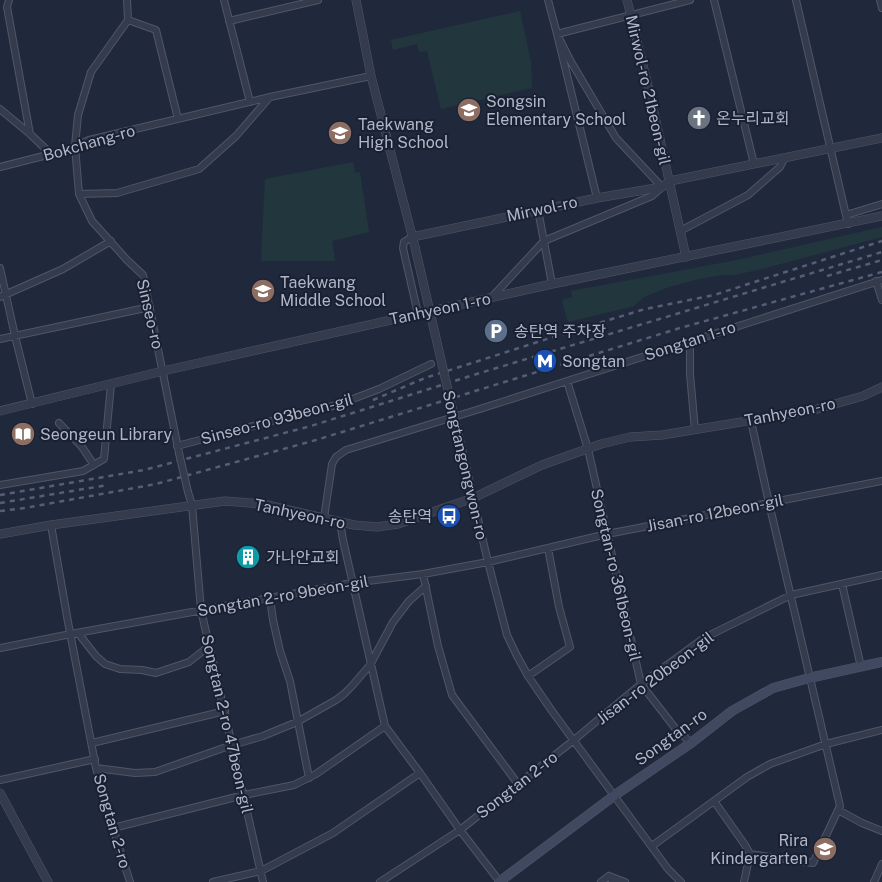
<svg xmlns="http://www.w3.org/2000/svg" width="882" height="882" viewBox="0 0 882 882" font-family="'Public Sans','Noto Sans KR',sans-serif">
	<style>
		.green { fill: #22373d }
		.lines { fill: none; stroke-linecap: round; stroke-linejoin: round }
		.minor-casing { stroke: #4f5667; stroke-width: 8 }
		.tertiary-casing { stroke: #4f5667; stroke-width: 9 }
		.secondary-casing { stroke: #4f5667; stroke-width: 10 }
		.minor { stroke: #343b4c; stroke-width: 6 }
		.tertiary { stroke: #343b4c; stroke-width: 8 }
		.secondary { stroke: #414960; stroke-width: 9 }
		.rail { stroke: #555e74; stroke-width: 2.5; stroke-dasharray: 5 5; stroke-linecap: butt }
		.minor-bridge-casing { stroke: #4f5667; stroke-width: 8; stroke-linecap: butt }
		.tertiary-bridge-casing { stroke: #4f5667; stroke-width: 9; stroke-linecap: butt }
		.minor-bridge { stroke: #343b4c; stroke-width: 6 }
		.tertiary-bridge { stroke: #343b4c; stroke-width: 8 }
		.labels { text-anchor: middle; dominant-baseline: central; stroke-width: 4; stroke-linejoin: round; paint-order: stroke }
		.street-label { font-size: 16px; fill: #afb6c8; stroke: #192031 }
		.poi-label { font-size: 16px; fill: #afb6c8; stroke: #192031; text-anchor: start }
	</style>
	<rect width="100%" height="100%" fill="#20293c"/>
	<path class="green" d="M520,11L531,62L532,88L441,109L427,51L419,52L417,44L393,50L391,40Z
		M353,162L355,173L360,172L369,232L332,241L335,261H261L265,179Z
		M882,227V237L762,269L734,275H722L699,279L669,287L644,297L634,306L568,322L562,302L564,299L572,297L571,291L737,260Z"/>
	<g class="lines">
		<g class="minor-casing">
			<path id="minor" d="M9,0L7,7L30,134L51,154
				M127,0L128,20L91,72L78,115L75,146L79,194L92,221L127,260L143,275L179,453
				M224,0L250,102
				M714,0L754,164
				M796,0L848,224
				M880,0L882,8
				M128,20L156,30L178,119
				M229,21L318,0
				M0,109L30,134
				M0,167L67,150L89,140L270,97L371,76
				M79,194L117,193L199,169L236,136L269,98
				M597,198L557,34L690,0
				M538,210L552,284
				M846,215L882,204
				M680,231L748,195L780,167L784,159
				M412,237L404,242L403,248L418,314
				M0,268L15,336L32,404
				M876,281L882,300
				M0,297L63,269L111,241
				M491,298L544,241L652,196L662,187L616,138L570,60L557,34L548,0
				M0,339L150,307
				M690,342V374L695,430
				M567,381L588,449L641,684L675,728L691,743
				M59,423L82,447L94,465
				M177,446L291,416L337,405L379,389L431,364
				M0,485L83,471L104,459L111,384
				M188,492L192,505L201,610L232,745L263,882
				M473,498L488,562L507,635L516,654L528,676L552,711L668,869L681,882
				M324,518L332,464L336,457L346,450L483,408L882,280
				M340,522L343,540L385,726L420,773L460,830L500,882
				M51,525L68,622L96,768L113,828L130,882
				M423,574L438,646L452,695L518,784
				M842,584L861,667
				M270,598L273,620L280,651L290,681L309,778
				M78,633L96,656L105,664L120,669L142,670L156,673L189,662L209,646
				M0,648L71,634L352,583L423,574L488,562L607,534L882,481
				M528,676L570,647L559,607L548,548
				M92,743L225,711
				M96,768L135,773L155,772L232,745L263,736L297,722L336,700L344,694L352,686L370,665L393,622L409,601L426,586
				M0,780L95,759
				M714,801L745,845L750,854L813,863L840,806L769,503L751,421
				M838,810L862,823L882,831
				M113,828L244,795L294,785L316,774L385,726
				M652,846L747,777L770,764L826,744L882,730
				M609,876L625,882
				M213,882L261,871L333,833L420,773
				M380,882L460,830L574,740L641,684L704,638L791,595L882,575
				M601,882L609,876L613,882
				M744,882L750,854
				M874,882L882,864"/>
		</g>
		<g class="tertiary-casing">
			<path id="tertiary" d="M356,0L371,76L415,247
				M627,0L649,90L686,257
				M412,237L597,198L662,187L670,181L882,138
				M0,411L163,371L552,284L882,216
				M0,534L51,525L225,501L263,504L354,525L377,527L398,524L473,498L542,465L601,444L630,437L662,435L814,410L863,396L882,387
				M0,793L48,882"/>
		</g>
		<g class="secondary-casing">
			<path id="secondary" d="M499,882L615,795L691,743L732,711L773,688L809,678L882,662"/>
		</g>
		<use href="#minor" class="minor"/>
		<use href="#tertiary" class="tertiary"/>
		<use href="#secondary" class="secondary"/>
		<path class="rail" d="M827,276L882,260
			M373,400L425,378L569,332L645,309L714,295L882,241
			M0,495L144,470L311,426L480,373L882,252
			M0,503L108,485
			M0,511L25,508L156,484L316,440L680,328L882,272"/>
		<g class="minor-bridge-casing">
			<path id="minor-bridge" d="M179,453L188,492"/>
		</g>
		<g class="tertiary-bridge-casing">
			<path id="tertiary-bridge" d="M415,247L471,490"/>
		</g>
		<use href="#minor-bridge" class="minor-bridge"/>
		<use href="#tertiary-bridge" class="tertiary-bridge"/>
	</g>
	<defs>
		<g id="school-disc" transform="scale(1.25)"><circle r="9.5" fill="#8d6e63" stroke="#192031"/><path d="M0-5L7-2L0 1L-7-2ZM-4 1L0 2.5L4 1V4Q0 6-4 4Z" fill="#fff"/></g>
		<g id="church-disc" transform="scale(1.25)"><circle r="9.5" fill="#6b7280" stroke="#192031"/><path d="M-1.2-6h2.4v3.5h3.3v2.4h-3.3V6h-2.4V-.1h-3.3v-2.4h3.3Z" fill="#fff"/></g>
		<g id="parking-disc" transform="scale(1.25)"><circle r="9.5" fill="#5c6f8a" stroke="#192031"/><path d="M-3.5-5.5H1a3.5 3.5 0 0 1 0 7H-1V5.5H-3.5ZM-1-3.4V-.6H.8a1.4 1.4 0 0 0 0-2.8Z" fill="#fff"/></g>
		<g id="metro-disc" transform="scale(1.25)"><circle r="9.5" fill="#1a4fb4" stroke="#192031"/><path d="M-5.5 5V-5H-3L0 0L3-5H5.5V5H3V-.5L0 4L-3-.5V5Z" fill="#fff"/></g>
		<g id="library-disc" transform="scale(1.25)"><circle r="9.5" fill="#8d6e63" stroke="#192031"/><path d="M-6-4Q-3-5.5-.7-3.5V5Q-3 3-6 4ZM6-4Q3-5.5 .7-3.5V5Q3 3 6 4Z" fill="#fff"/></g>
		<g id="bus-disc" transform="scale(1.25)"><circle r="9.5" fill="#1a4fb4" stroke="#192031"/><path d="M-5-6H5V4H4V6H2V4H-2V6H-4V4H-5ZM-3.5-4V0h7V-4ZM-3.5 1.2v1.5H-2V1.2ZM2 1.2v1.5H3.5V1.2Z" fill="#fff"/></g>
		<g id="building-disc" transform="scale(1.25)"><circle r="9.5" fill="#0f9aa8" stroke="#192031"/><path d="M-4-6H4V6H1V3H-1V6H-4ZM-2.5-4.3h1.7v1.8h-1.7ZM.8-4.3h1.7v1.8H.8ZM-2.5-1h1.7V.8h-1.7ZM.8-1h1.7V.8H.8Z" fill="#fff"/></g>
	</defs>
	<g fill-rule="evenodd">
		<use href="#school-disc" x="469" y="110"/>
		<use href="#church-disc" x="699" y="118"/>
		<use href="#school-disc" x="340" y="133"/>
		<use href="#school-disc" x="263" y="291"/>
		<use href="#parking-disc" x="496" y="331"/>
		<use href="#metro-disc" x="545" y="361"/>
		<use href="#library-disc" x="23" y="434"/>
		<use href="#bus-disc" x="449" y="516"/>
		<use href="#building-disc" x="248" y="557"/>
		<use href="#school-disc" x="825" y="849"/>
	</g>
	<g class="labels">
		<g class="street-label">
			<text transform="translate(648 90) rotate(77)">Mirwol-ro 21beon-gil</text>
			<text transform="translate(89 143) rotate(-16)">Bokchang-ro</text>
			<text transform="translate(542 209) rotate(-12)">Mirwol-ro</text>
			<text transform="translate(440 309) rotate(-12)">Tanhyeon 1-ro</text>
			<text transform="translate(150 314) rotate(77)">Sinseo-ro</text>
			<text transform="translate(690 341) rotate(-18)">Songtan 1-ro</text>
			<text transform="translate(790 412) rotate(-11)">Tanhyeon-ro</text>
			<text transform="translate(277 419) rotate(-15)">Sinseo-ro 93beon-gil</text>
			<text transform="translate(465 465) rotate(77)">Songtangongwon-ro</text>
			<text transform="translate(715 513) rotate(-11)">Jisan-ro 12beon-gil</text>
			<text transform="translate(300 514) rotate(12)">Tanhyeon-ro</text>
			<text transform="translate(616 575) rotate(77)">Songtan-ro 361beon-gil</text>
			<text transform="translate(283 596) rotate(-10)">Songtan 2-ro 9beon-gil</text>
			<text transform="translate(655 678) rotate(-37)">Jisan-ro 20beon-gil</text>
			<text transform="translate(227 724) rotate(77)">Songtan 2-ro 47beon-gil</text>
			<text transform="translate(671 737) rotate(-36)">Songtan-ro</text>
			<text transform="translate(517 785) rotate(-38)">Songtan 2-ro</text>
			<text transform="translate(112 821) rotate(74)">Songtan 2-ro</text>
		</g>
		<g class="poi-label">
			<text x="486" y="101">Songsin<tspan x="486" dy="18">Elementary School</tspan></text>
			<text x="716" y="118">온누리교회</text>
			<text x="358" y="124">Taekwang<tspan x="358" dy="18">High School</tspan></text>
			<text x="280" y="282">Taekwang<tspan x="280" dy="18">Middle School</tspan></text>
			<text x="514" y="331">송탄역 주차장</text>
			<text x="562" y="361">Songtan</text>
			<text x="40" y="434">Seongeun Library</text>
			<text x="432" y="516" text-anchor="end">송탄역</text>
			<text x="266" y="557">가나안교회</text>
			<text x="808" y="840" text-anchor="end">Rira<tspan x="808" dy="18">Kindergarten</tspan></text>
		</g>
	</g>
</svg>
